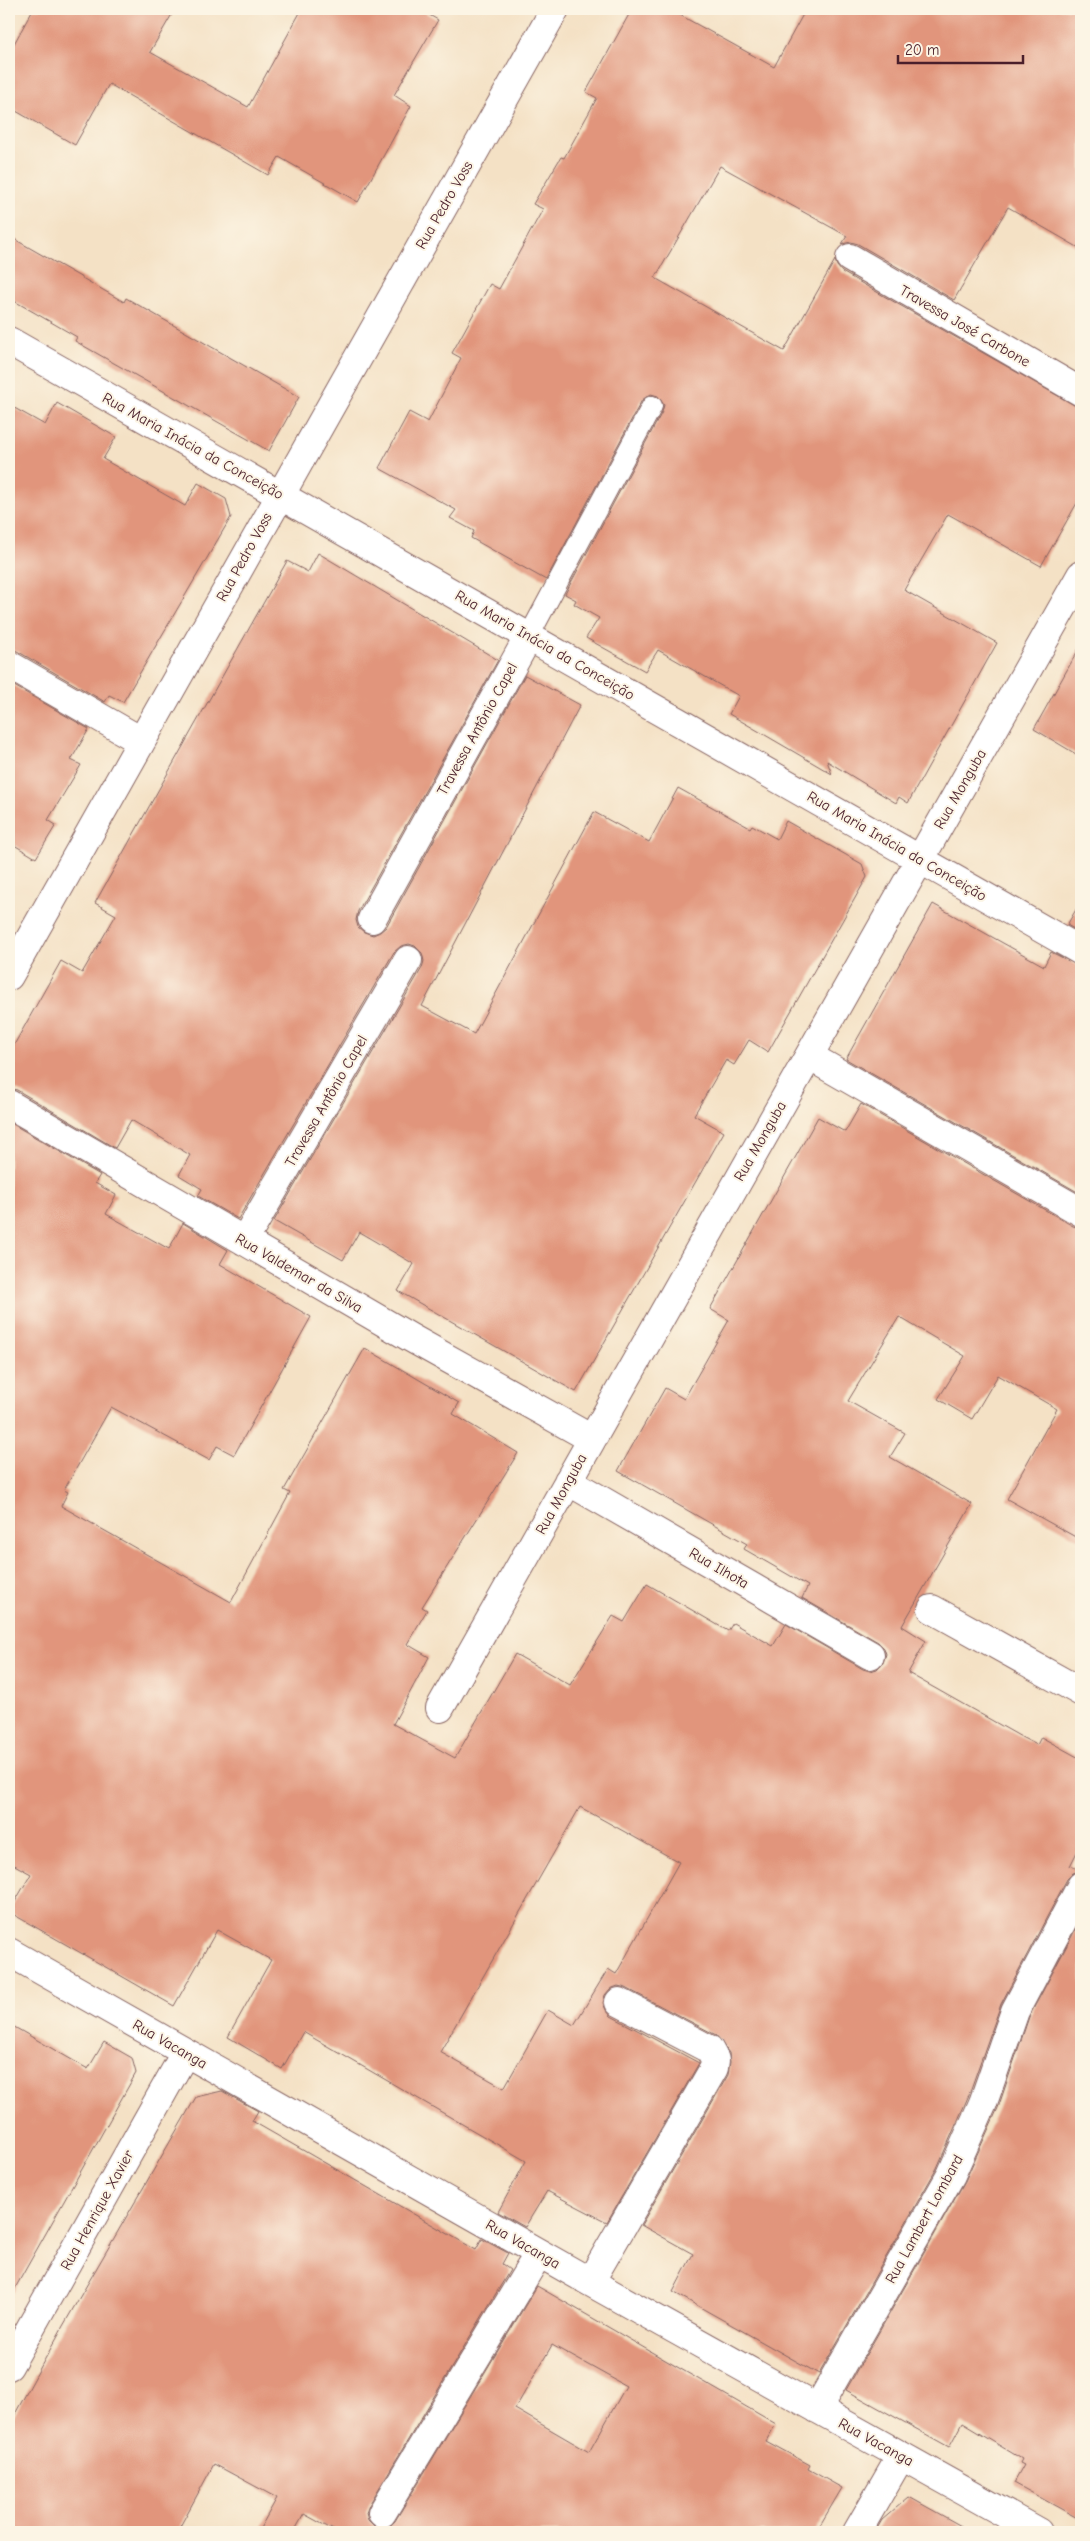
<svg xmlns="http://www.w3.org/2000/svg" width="1090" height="2541" viewBox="0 0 1090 2541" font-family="'Comic Neue',sans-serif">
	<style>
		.building { fill: #e1957b; fill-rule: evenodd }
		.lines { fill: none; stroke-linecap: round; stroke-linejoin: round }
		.lane-casing { stroke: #866361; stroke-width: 22 }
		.street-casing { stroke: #866361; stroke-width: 30 }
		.lane { stroke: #fff; stroke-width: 20 }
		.street { stroke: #fff; stroke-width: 28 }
		.labels { text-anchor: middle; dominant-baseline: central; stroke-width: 4; stroke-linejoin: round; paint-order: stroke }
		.street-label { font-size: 15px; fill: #4a1f2b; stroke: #fcf5e5 }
	</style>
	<rect width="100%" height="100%" fill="#fcf5e5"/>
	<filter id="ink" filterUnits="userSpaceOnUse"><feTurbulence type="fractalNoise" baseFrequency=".02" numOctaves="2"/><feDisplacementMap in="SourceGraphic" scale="10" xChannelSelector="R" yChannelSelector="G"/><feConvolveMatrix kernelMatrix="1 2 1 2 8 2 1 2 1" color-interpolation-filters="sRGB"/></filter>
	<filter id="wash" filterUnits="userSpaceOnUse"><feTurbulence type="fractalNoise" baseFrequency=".0096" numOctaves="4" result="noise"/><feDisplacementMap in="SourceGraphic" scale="20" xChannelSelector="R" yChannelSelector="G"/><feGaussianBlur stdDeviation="1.12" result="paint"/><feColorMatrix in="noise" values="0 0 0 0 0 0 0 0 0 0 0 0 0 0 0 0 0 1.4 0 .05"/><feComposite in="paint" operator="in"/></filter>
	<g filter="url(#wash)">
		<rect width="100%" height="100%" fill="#f4e1c5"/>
		<g id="blocks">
			<path class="building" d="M33,9H175L150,52L248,107L302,9H419L438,20L394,95L411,106L358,202L279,157L268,175L109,84L75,145L9,107V53Z
				M632,9H669L774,67L806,9H1081V249L1008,207L954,300L858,244L851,242L842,244L847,236L720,166L655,278L784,351L835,260L837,266L842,272L1081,409V496L1041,566L948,514L904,590L997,643L908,803L899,797L896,803L827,761L832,774L729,714L739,696L658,650L645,671L586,638L599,618L574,604L576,600L565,594L662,412L664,405L658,396L651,394L642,400L546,580L471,538L474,531L450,518L456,510L379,468L409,412L428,422L461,358L452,353L490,284L499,289L543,209L533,204L561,157L564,158L597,98L586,92Z
				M9,236L124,302L126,298L299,397L269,451L75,341L77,337L9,298Z
				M57,403L116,437L103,459L185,506L198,483L226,499L231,517L123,702L109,695L105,702L17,651L9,649V405L45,425Z
				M318,553L498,660L358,911L356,920L358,927L364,932L373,935L380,932L386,927L525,675L580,705L422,1006L474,1034L594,812L649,842L678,788L750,828L752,825L777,839L786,821L862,864L867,877L768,1052L749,1040L734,1065L726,1060L694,1115L724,1132L576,1392L398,1291L414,1264L359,1232L343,1260L274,1221L422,968L424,961L422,953L415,946L409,944L401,946L394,952L238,1219L198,1196L202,1189L179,1175L190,1155L131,1120L115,1148L17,1090L9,1088V1054L61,961L82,973L116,915L95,903L287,561L308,572Z
				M1081,645V757L1034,729Z
				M9,683L89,729L71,760L81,765L48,820L56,825L36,858L9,842Z
				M1081,901V933L1067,925Z
				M933,904L1044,966L1051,952L1081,967V1194L846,1059Z
				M861,1104L1073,1226L1081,1228V1540L1007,1499L1057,1409L998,1375L972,1419L938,1399L965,1356L899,1317L848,1401L905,1433L890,1457L972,1504L902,1626L926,1641L908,1673L1023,1738L1037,1745L1041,1737L1081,1759V1844L1070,1866L1081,1870L1073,1873L1067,1879L1001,2004L968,2097L937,2168L819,2374L673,2292L693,2254L641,2225L728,2075L730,2062L729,2053L716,2035L626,1988L618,1986L610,1989L605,1995L603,2003L606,2010L611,2016L699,2063L607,2222L547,2191L525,2227L498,2212L526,2161L303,2032L282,2069L228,2037L271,1960L217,1930L174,2006L9,1912L31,1874L9,1862V1122L100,1175L95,1183L116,1195L106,1214L169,1249L183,1223L228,1250L220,1264L311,1317L234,1455L217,1446L209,1460L111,1407L64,1490L68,1492L61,1506L231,1602L290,1493L284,1490L365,1348L459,1403L453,1414L518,1453L422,1607L427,1610L407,1644L429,1657L393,1724L455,1758L515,1654L570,1685L613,1616L624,1622L647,1584L728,1631L733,1623L773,1646L786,1624L863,1669L870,1671L877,1669L883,1663L886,1654L884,1648L878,1642L802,1598L808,1586L744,1549L747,1544L618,1471L665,1388L684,1399L729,1320L710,1309L818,1117L845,1132ZM580,1807L679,1862L616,1974L608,1969L574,2025L548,2010L504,2088L440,2052Z
				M1081,1919V2520L1014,2483L1024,2465L1020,2463L1022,2459L962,2423L949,2447L846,2390L965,2181L998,2108L1029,2017Z
				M9,2024L88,2069L104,2042L132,2058L136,2073L9,2299Z
				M222,2091L258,2111L252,2121L353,2179L476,2250L482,2239L508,2253L502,2264L510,2270L369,2505L366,2513L368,2520L374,2526L382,2529L390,2526L395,2521L537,2286L776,2424L766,2441L810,2465L808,2469L842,2488L816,2532H337L304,2514L294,2532H258L277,2498L214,2464L177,2532H9V2425L63,2326L196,2097ZM552,2345L626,2386L589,2452L515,2409Z
				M909,2497L972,2532H875L882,2520Z"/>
		</g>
	</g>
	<g filter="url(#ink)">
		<use href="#blocks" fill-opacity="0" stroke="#866361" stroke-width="1"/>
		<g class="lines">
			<g class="lane-casing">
				<path id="lane" d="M529,636L652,406"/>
			</g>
			<g class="street-casing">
				<path id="street" d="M850,258L1081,392
					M9,341L1081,951
					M9,665L141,741
					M372,919L529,636
					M9,976L555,9
					M809,1056L1081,1212
					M9,1104L411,1338L592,1439
					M244,1241L408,960
					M568,1481L870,1655
					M932,1609L1081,1692
					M440,1708L1081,575
					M9,1952L590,2282L1038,2532
					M590,2282L714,2068L715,2060L709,2049L619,2002
					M9,2366L185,2053
					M817,2409L951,2175L983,2103L1015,2011L1081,1886
					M382,2513L539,2253
					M857,2532L901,2456"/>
			</g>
			<use href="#lane" class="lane"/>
			<use href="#street" class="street"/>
		</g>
	</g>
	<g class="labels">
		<g class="street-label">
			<text transform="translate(444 205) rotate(-60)">Rua Pedro Voss</text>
			<text transform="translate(965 326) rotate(30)">Travessa José Carbone</text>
			<text transform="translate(193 446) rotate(29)">Rua Maria Inácia da Conceição</text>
			<text transform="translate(244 557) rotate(-61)">Rua Pedro Voss</text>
			<text transform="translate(545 645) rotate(30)">Rua Maria Inácia da Conceição</text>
			<text transform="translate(477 729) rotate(-61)">Travessa Antônio Capel</text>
			<text transform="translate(960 789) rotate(-60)">Rua Monguba</text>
			<text transform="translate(897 846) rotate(30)">Rua Maria Inácia da Conceição</text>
			<text transform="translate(326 1101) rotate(-60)">Travessa Antônio Capel</text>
			<text transform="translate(760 1141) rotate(-60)">Rua Monguba</text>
			<text transform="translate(299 1273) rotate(30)">Rua Valdemar da Silva</text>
			<text transform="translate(561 1494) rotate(-61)">Rua Monguba</text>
			<text transform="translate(719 1568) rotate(30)">Rua Ilhota</text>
			<text transform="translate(170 2044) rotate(30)">Rua Vacanga</text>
			<text transform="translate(97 2210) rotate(-61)">Rua Henrique Xavier</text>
			<text transform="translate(924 2219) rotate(-61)">Rua Lambert Lombard</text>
			<text transform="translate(523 2244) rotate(30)">Rua Vacanga</text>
			<text transform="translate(876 2442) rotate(29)">Rua Vacanga</text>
		</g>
	</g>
	<rect width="1090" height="2541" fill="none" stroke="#fcf5e5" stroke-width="30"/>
	<path d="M898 55v8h125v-8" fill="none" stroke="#4a1f2b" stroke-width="2.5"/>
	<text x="905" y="55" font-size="15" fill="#4a1f2b" stroke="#fcf5e5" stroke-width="4" paint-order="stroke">20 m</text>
</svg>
